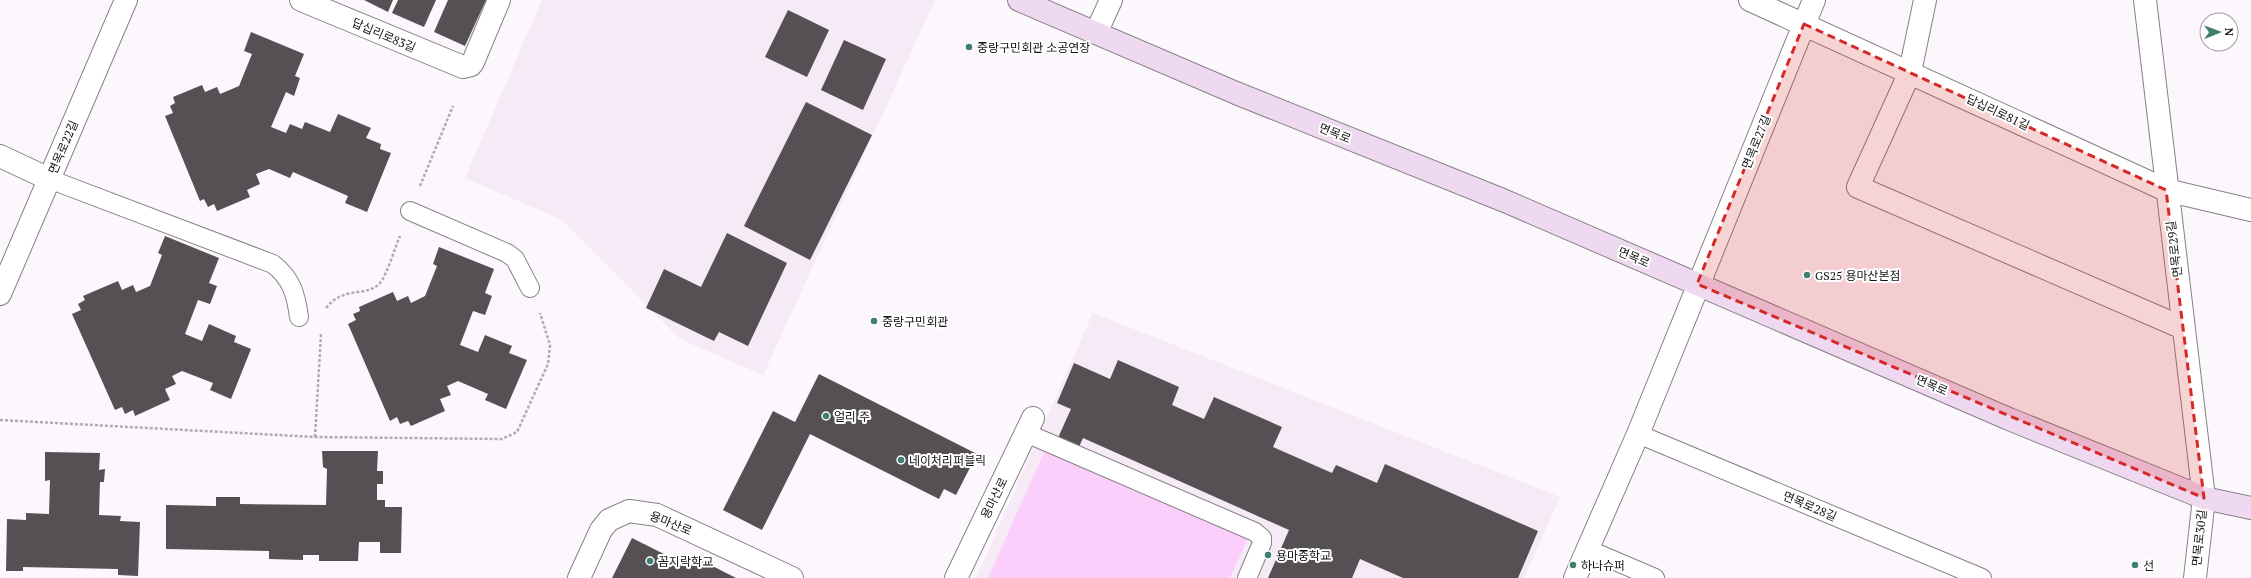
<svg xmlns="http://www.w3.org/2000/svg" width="2251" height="578" viewBox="0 0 2251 578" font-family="'PT Serif','Noto Sans KR',serif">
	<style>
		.built { fill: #f5eaf5 }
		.green { fill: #fccefc }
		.building { fill: #545054 }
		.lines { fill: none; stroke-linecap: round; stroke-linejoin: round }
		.lane-casing { stroke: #858185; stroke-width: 20 }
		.street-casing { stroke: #858185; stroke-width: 24 }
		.secondary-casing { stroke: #858185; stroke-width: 24 }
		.path { stroke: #afabaf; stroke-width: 2.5; stroke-dasharray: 3 2; stroke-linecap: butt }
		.lane { stroke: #fff; stroke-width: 18 }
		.street { stroke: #fff; stroke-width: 22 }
		.secondary { stroke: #efd9f0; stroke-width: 22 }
		.marked { fill: #d62828; fill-opacity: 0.2; stroke: #d62828; stroke-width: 3; stroke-dasharray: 8 5; stroke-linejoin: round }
		.poi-dot { fill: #3d8072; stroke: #fff; stroke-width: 1.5 }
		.labels { text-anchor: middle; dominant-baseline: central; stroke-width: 4; stroke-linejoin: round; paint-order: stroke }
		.street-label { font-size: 12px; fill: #141214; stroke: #fff }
		.poi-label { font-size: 12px; fill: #141214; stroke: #fff; text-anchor: start }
	</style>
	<rect width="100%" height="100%" fill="#fcf7fc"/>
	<path class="built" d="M542,0H935L763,375L680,339L562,220L465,178Z
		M1093,313L1560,497L1524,578H976Z"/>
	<path class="green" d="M1046,448L1248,538L1230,578H988Z"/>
	<path class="building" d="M364,0H393L388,12Z
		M398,0H436L424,27L392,13Z
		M448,0H486L465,46L434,32Z
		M788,10L829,30L807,77L765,57Z
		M251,32L304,54L295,76L300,78L294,96L286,92L271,127L286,133L290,124L302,129L305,122L330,132L338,114L371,128L366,138L381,144L380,149L391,153L367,212L345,203L348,196L293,172L290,178L269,169L256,174L260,184L247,190L250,197L217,211L214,204L208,207L204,199L200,201L165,116L173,113L170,106L175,103L173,97L202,85L205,92L217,87L220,94L239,86L252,54L244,51Z
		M844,40L886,59L863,110L821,90Z
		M806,102L872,135L810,260L744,226Z
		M727,233L787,263L748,346L719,332L714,341L646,308L664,269L701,287Z
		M165,236L219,258L209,283L217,286L210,304L198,300L185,334L202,341L209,324L236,336L234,342L251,349L231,399L210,390L213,383L182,371L172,376L176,384L165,389L170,400L135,416L133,410L125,414L122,407L115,410L72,314L81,310L78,304L85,300L83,296L118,281L122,290L133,285L136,292L150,286L162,255L158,253Z
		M439,247L494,269L485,293L492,296L485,315L473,311L460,345L478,352L485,335L512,346L509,353L527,360L506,409L485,400L488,394L458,381L447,386L451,395L440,399L445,411L411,426L408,421L400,424L397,417L390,421L348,324L356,320L353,314L360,311L359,307L393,292L397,301L408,296L411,303L425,296L437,266L433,264Z
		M1118,360L1179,387L1172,405L1204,419L1214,397L1282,427L1273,447L1332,473L1336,465L1377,483L1385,464L1538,531L1518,578H1403L1360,559L1352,578H1268L1289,530L1083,438L1078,449L1057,440L1071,409L1057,403L1074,363L1110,379Z
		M819,374L977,454L956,495L944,489L939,499L810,434L762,530L723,510L773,411L795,422Z
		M322,451H378L377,471H383V484H377V500H385V507H402L401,553H380V542H359L358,561H319V555H303V560L269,559V551L166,549V505L216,506V497H240V504L326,505L327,469L323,467Z
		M45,452L100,453L99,470L105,469L104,482H100L99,515L121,516L120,521L140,522L138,576L118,575V569L23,567V571H6L7,519L26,520V513L49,514L50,480L45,481Z
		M632,538L688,566L693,556L736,578H612Z"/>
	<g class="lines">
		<g class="lane-casing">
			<path id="lane" d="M49,179L273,264C292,279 296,295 299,317
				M410,211L507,253L515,259L530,288
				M1026,433L1255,532L1262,538V543L1247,578
				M1638,434L1982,578
				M1587,549L1655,578"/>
		</g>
		<g class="street-casing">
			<path id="street" d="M301,0L463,67L471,65L473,62L499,0
				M1750,0L2166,190L2251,210
				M1925,0L1910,72L1858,187L2183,328
				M2145,0L2204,498L2195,578
				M1096,33L1111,0
				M0,156L49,179
				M0,294L126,0
				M579,578L601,530L609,520L629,511L657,515L792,578
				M956,578L1033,418
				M1575,578L1638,434L1814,0"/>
		</g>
		<g class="secondary-casing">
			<path id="secondary" d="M1019,0L1236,93L1505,201L2009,419L2204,498L2251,508"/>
		</g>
		<path class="path" d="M420,186L453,106
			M326,308C343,286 366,297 379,284C387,276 395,247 400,236
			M0,420L315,437L502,439L517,432L548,364L550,345L540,313
			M315,437L321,334"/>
		<use href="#lane" class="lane"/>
		<use href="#street" class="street"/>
		<use href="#secondary" class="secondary"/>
	</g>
	<path class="marked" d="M1804,24L2166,190L2204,498L1697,284Z"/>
	<g class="poi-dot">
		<circle cx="969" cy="47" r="4"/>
		<circle cx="1807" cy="275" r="4"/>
		<circle cx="874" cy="321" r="4"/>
		<circle cx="826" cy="416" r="4"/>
		<circle cx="901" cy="460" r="4"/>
		<circle cx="1268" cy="555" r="4"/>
		<circle cx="650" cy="561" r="4"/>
		<circle cx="1573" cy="565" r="4"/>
		<circle cx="2135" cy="565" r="4"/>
	</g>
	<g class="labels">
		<g class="street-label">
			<text transform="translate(384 35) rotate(23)">답십리로83길</text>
			<text transform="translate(1998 112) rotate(25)">답십리로81길</text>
			<text transform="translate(1335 133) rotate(22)">면목로</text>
			<text transform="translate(1756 142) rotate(-68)">면목로27길</text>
			<text transform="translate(63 147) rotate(-67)">면목로22길</text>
			<text transform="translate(2174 249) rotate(-97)">면목로29길</text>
			<text transform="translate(1634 257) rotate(23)">면목로</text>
			<text transform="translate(1932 385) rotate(23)">면목로</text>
			<text transform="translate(994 498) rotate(-64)">용마산로</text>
			<text transform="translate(1810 506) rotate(23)">면목로28길</text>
			<text transform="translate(671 523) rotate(22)">용마산로</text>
			<text transform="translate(2199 538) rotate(-84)">면목로30길</text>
		</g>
		<g class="poi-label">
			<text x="977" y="47">중랑구민회관 소공연장</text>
			<text x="1815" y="275">GS25 용마산본점</text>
			<text x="882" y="321">중랑구민회관</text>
			<text x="834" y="416">얼리 주</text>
			<text x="909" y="460">네이처리퍼블릭</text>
			<text x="1276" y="555">용마중학교</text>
			<text x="658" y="561">꼼지락학교</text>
			<text x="1581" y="565">하나슈퍼</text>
			<text x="2143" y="565">선</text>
		</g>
	</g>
	<g transform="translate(2219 32) rotate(89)"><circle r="19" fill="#ffffff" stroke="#a1a0a1"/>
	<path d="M0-3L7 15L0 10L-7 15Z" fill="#3d8072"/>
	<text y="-6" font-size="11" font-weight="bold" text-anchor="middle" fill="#141214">N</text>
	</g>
</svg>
